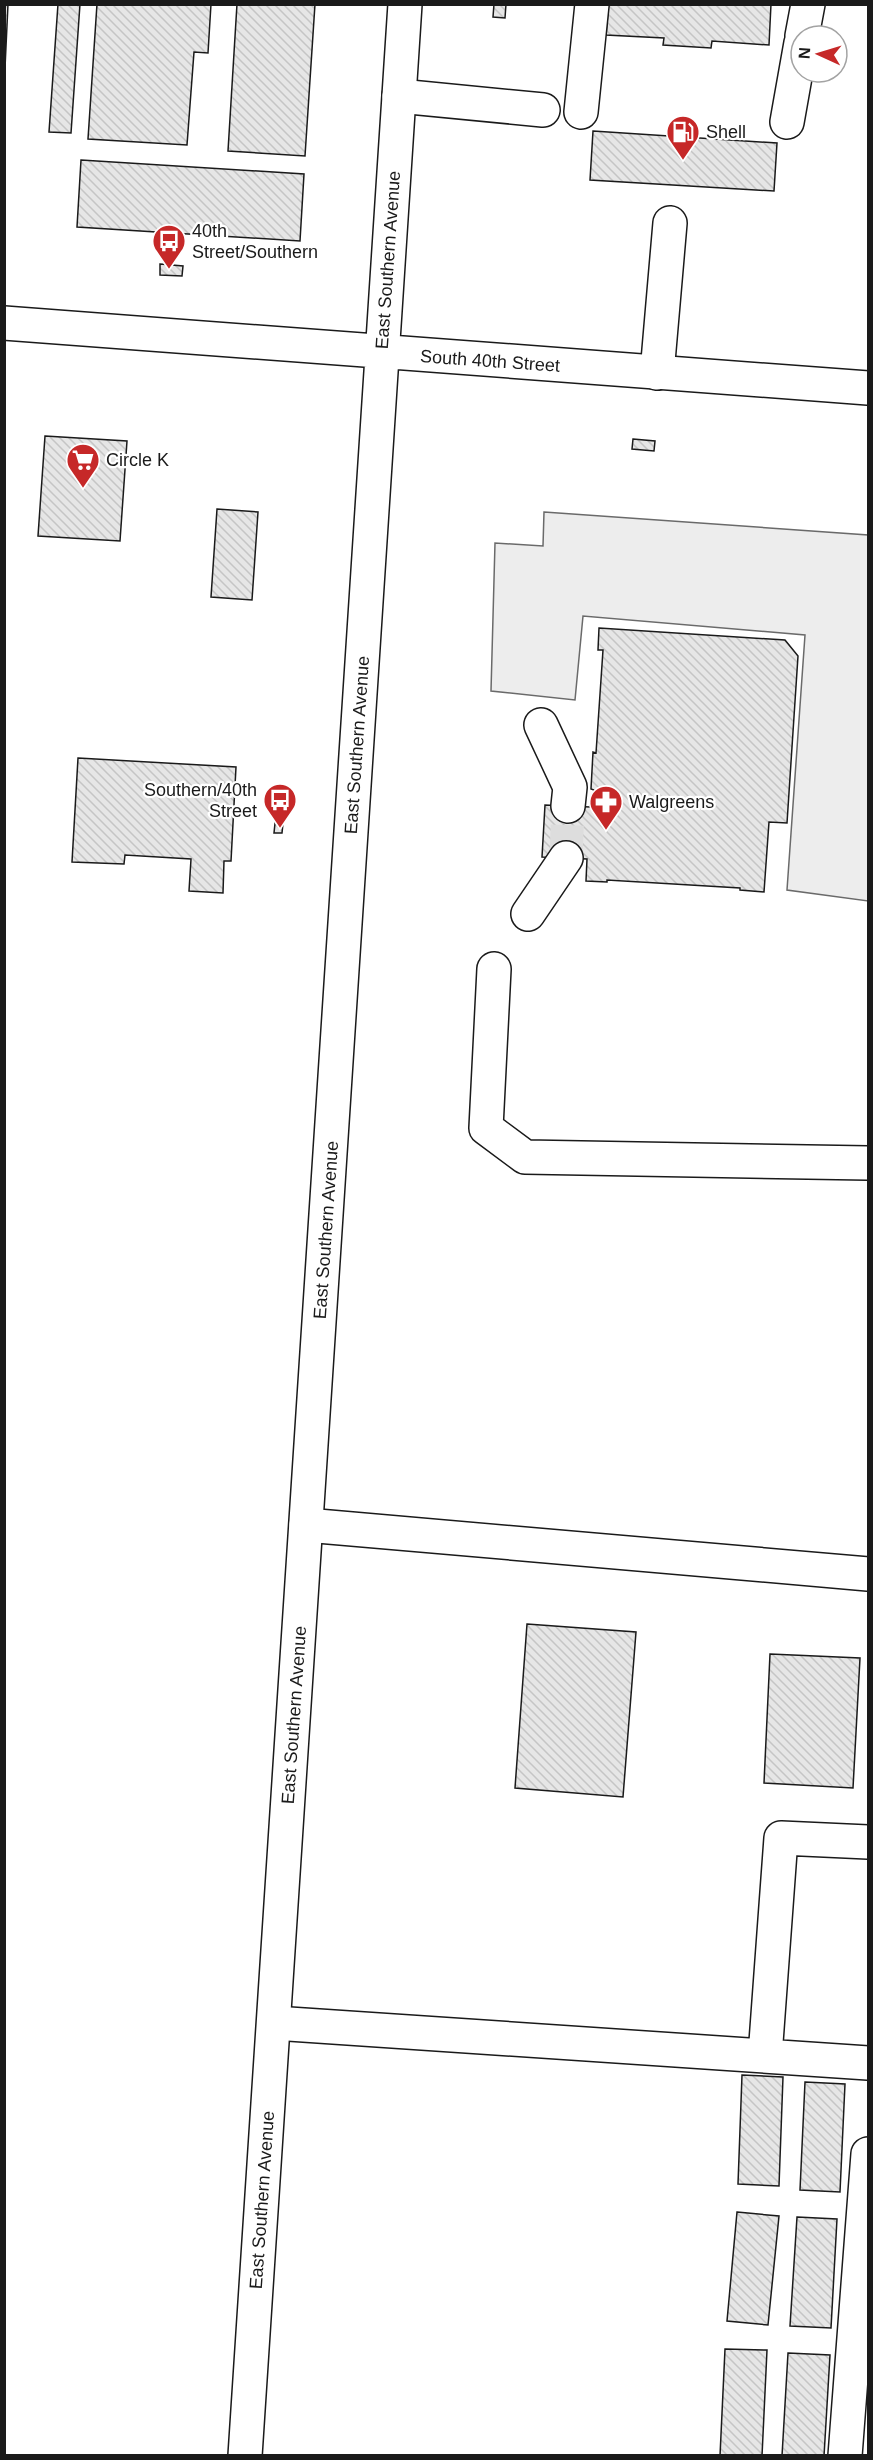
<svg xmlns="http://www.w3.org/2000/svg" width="873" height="2460" viewBox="0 0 873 2460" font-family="Helvetica,sans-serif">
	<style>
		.parking { fill: #ededed; stroke: #6a6a6a; stroke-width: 1.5 }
		.building { fill: url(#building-back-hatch); stroke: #1a1a1a; stroke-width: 1.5 }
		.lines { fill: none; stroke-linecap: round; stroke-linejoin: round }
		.minor-tunnel { stroke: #ddd; stroke-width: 33; stroke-dasharray: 33 16; stroke-linecap: butt }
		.minor-casing { stroke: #1a1a1a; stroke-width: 36 }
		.major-casing { stroke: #1a1a1a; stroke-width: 36 }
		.minor { stroke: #fff; stroke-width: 33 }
		.major { stroke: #fff; stroke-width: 33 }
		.labels { text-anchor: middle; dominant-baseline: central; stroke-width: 4.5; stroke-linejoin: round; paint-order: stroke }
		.poi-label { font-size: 18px; fill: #1a1a1a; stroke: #fff; text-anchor: start }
		.street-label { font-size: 18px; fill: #1a1a1a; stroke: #fff }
	</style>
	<defs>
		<pattern id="building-back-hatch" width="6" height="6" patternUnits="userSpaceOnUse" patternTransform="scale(1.5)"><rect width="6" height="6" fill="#e6e6e6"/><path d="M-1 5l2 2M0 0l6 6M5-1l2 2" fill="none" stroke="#c5c5c5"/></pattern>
	</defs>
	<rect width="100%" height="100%" fill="#fff"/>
	<path class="parking" d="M544,512L868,535V901L787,890L805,635L583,616L575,700L491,691L495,543L543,546Z"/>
	<path class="building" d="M4,4H8L5,68H4Z
		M58,4H80L71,133L49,132Z
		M97,4H211L208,53L194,52L187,145L88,139Z
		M237,4H315L305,156L228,151Z
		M494,4H506L505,18L493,17Z
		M601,4H771L769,45L712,41L711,48L663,45L664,38L606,35L608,12Z
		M593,131L777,143L774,191L590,180Z
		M81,160L304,174L300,241L77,227Z
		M160,264L183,266L182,276L160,275Z
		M45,436L127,441L120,541L38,536Z
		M633,439L655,441L654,451L632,449Z
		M217,509L258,512L252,600L211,597Z
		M599,628L785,640L798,656L787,823L769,822L764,892L740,890V888L607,880V882L586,881L587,859L542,857L545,805L590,807L591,797H594V790L591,789L593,752L596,753L603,650H598Z
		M78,758L236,767L231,861H224L223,893L189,891L191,859L125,855L124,864L72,862Z
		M276,814H284L282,833H274Z
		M527,1624L636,1632L623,1797L515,1788Z
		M770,1654L860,1658L853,1788L764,1783Z
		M742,2075L783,2077L779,2186L738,2184Z
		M805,2082L845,2084L840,2192L800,2190Z
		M737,2212L779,2216L768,2325L727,2321Z
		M797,2217L837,2219L831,2328L790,2326Z
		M725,2349L767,2350L762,2456H720Z
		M788,2353L830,2355L824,2456H782Z"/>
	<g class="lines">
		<path class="minor-tunnel" d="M566,858L568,806"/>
		<g class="minor-casing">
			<path id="minor" d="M802,36L808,4
				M399,96L543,110
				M581,112L592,4
				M787,122L801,43
				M657,373L670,223
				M541,725L570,787L568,806
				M528,914L566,858
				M494,969L486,1128L525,1157L868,1163
				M306,1525L868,1574
				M274,2023L868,2063
				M765,2056L781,1838L868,1842
				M845,2456L868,2154"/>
		</g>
		<g class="major-casing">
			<path id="major" d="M4,323L868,388
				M245,2456L405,4"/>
		</g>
		<use href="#minor" class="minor"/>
		<use href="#major" class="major"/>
	</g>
	<defs>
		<g id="fuel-pin" transform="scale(1.725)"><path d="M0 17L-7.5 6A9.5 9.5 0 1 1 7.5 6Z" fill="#c62828" stroke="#fff"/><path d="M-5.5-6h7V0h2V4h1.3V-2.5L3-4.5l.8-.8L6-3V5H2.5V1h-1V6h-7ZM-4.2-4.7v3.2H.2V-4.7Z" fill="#fff"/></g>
		<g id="bus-pin" transform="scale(1.725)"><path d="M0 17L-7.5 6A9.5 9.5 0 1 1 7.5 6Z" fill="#c62828" stroke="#fff"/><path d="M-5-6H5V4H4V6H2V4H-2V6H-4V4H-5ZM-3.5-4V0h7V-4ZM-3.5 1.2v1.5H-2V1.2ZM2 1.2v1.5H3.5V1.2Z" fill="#fff"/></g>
		<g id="supermarket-pin" transform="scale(1.725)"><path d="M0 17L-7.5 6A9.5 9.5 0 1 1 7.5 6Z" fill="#c62828" stroke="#fff"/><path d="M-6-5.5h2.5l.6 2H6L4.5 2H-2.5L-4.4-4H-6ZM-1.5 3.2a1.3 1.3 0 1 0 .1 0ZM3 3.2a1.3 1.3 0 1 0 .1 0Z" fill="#fff"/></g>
		<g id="pharmacy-pin" transform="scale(1.725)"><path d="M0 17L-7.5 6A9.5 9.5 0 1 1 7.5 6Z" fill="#c62828" stroke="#fff"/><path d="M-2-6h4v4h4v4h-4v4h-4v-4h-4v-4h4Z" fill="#fff"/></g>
	</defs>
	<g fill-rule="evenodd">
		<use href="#fuel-pin" x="683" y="132"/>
		<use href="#bus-pin" x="169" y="241"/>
		<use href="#supermarket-pin" x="83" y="460"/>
		<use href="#bus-pin" x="280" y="800"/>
		<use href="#pharmacy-pin" x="606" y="802"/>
	</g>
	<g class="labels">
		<g class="poi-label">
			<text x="706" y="132">Shell</text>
			<text x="192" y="231">40th<tspan x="192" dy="21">Street/Southern</tspan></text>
			<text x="106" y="460">Circle K</text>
			<text x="257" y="790" text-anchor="end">Southern/40th<tspan x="257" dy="21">Street</tspan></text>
			<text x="629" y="802">Walgreens</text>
		</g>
		<g class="street-label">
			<text transform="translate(388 260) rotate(-86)">East Southern Avenue</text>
			<text transform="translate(490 361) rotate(4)">South 40th Street</text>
			<text transform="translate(357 745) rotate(-86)">East Southern Avenue</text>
			<text transform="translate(326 1230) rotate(-86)">East Southern Avenue</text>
			<text transform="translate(294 1715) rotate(-86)">East Southern Avenue</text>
			<text transform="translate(262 2200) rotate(-86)">East Southern Avenue</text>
		</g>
	</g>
	<rect width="873" height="2460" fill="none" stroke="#1a1a1a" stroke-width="12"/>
	<g transform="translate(819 54) rotate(274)"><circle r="28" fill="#ffffff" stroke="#a3a3a3" stroke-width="1.5"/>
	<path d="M0-4.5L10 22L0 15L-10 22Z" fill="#c62828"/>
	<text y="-9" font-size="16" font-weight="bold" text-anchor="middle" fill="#1a1a1a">N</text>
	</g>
</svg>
